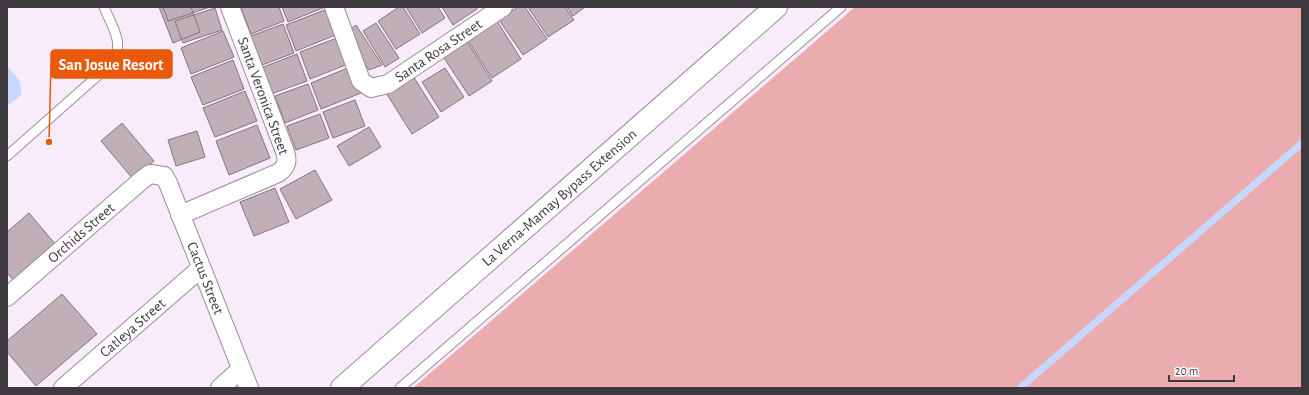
<svg xmlns="http://www.w3.org/2000/svg" width="1309" height="395" viewBox="0 0 1309 395" font-family="'Alegreya Sans',sans-serif">
	<style>
		.green { fill: #eaacaf }
		.water { fill: #c6d8ff }
		.lines { fill: none; stroke-linecap: round; stroke-linejoin: round }
		.stream { stroke: #c6d8ff; stroke-width: 7 }
		.building { fill: #c1afb8; stroke: #85757c }
		.service-casing { stroke: #9a8e9c; stroke-width: 11 }
		.minor-casing { stroke: #9a8e9c; stroke-width: 20 }
		.secondary-casing { stroke: #9a8e9c; stroke-width: 24 }
		.service { stroke: #fff; stroke-width: 9 }
		.minor { stroke: #fff; stroke-width: 18 }
		.secondary { stroke: #fff; stroke-width: 22 }
		.labels { text-anchor: middle; dominant-baseline: central; stroke-width: 3; stroke-linejoin: round; paint-order: stroke }
		.street-label { font-size: 15px; fill: #3e393f; stroke: #fdfdfd }
		.leader { fill: none; stroke: #e8590c; stroke-width: 1.5 }
		.callout-dot { fill: #e8590c; stroke: #fdfdfd; stroke-width: 1.5 }
		.callout { fill: #e8590c; stroke: #e8590c; stroke-width: 1.5 }
		.callout-label { font-size: 16px; text-anchor: middle; font-weight: bold; fill: #fff }
	</style>
	<rect width="100%" height="100%" fill="#f8ebfa"/>
	<path class="green" d="M855,7H1302V388H413Z"/>
	<path class="water" d="M7,66C15,75 23,82 21,95L7,106Z"/>
	<g class="lines">
		<path class="stream" d="M1020,388L1302,143"/>
	</g>
	<path class="building" d="M159,7H191L200,32L173,43Z
		M163,7H210L168,21Z
		M241,7H279L284,21L251,34Z
		M282,7H325L288,22Z
		M399,7H403L420,34L396,49L378,21Z
		M406,7H438L445,18L422,33Z
		M442,7H476L477,9L453,25Z
		M518,7H525L547,39L523,55L499,20Z
		M528,7H565L574,20L548,37Z
		M567,7H585L573,16Z
		M215,8L222,30L183,43L175,21Z
		M327,9L338,34L296,51L286,25Z
		M497,21L521,59L492,78L467,39Z
		M376,23L399,58L385,67L363,31Z
		M283,24L294,53L262,65L251,36Z
		M356,25L382,65L369,70L344,34Z
		M223,31L234,57L191,74L181,48Z
		M337,38L348,64L310,79L300,52Z
		M466,40L492,81L469,96L442,55Z
		M297,54L307,81L271,94L261,68Z
		M233,60L244,89L203,105L191,77Z
		M350,67L361,93L321,109L311,83Z
		M445,68L464,97L441,112L422,82Z
		M413,76L439,117L412,134L386,93Z
		M308,84L318,110L285,123L275,96Z
		M245,91L257,121L215,137L203,108Z
		M355,100L365,126L333,138L323,112Z
		M320,114L329,138L296,150L287,126Z
		M122,123L154,161L133,179L101,141Z
		M257,125L270,158L229,175L216,141Z
		M369,127L381,147L349,166L337,146Z
		M197,131L205,157L176,166L168,140Z
		M315,170L332,200L296,219L280,189Z
		M275,188L289,222L254,236L240,202Z
		M29,213L56,245L14,281L7,273V232Z
		M62,294L97,334L36,386L7,352V341Z"/>
	<g class="lines">
		<g class="service-casing">
			<path id="service" d="M7,156L111,64C126,44 112,27 104,7
				M400,388L841,7"/>
		</g>
		<g class="minor-casing">
			<g id="minor">
				<path id="s1" d="M334,7L361,81L371,88L388,84L503,7"/>
				<path d="M180,215L278,173C288,166 288,160 284,149L230,7"/>
				<path id="s2" d="M7,297L143,179L150,174L164,176L168,183L249,388"/>
				<path id="s3" d="M63,388L201,268"/>
				<path d="M220,388L241,369"/>
			</g>
		</g>
		<g class="secondary-casing">
			<g id="secondary">
				<path id="s4" d="M342,388L776,7"/>
			</g>
		</g>
		<use href="#service" class="service"/>
		<use href="#minor" class="minor"/>
		<use href="#secondary" class="secondary"/>
	</g>
	<g class="labels">
		<g class="street-label">
			<text stroke="none"><textPath href="#s1" startOffset="169">Santa Rosa Street</textPath></text>
			<text transform="translate(263 96) rotate(70)">Santa Veronica Street</text>
			<text stroke="none"><textPath href="#s4" startOffset="289">La Verna-Mamay Bypass Extension</textPath></text>
			<text stroke="none"><textPath href="#s2" startOffset="98">Orchids Street</textPath></text>
			<text stroke="none"><textPath href="#s2" startOffset="313">Cactus Street</textPath></text>
			<text stroke="none"><textPath href="#s3" startOffset="92">Catleya Street</textPath></text>
		</g>
	</g>
	<path class="leader" d="M49 142L51 64"/>
	<circle class="callout-dot" cx="49" cy="142" r="4"/>
	<rect class="callout" x="51" y="50" width="121" height="28" rx="4"/>
	<g class="callout-label">
		<text x="111" y="70">San Josue Resort</text>
	</g>
	<rect width="1309" height="395" fill="none" stroke="#3e393f" stroke-width="16"/>
	<path d="M1169 375v6h65v-6" fill="none" stroke="#3e393f" stroke-width="2"/>
	<text x="1175" y="375" font-size="12" fill="#3e393f" stroke="#fdfdfd" stroke-width="3" paint-order="stroke">20 m</text>
</svg>
